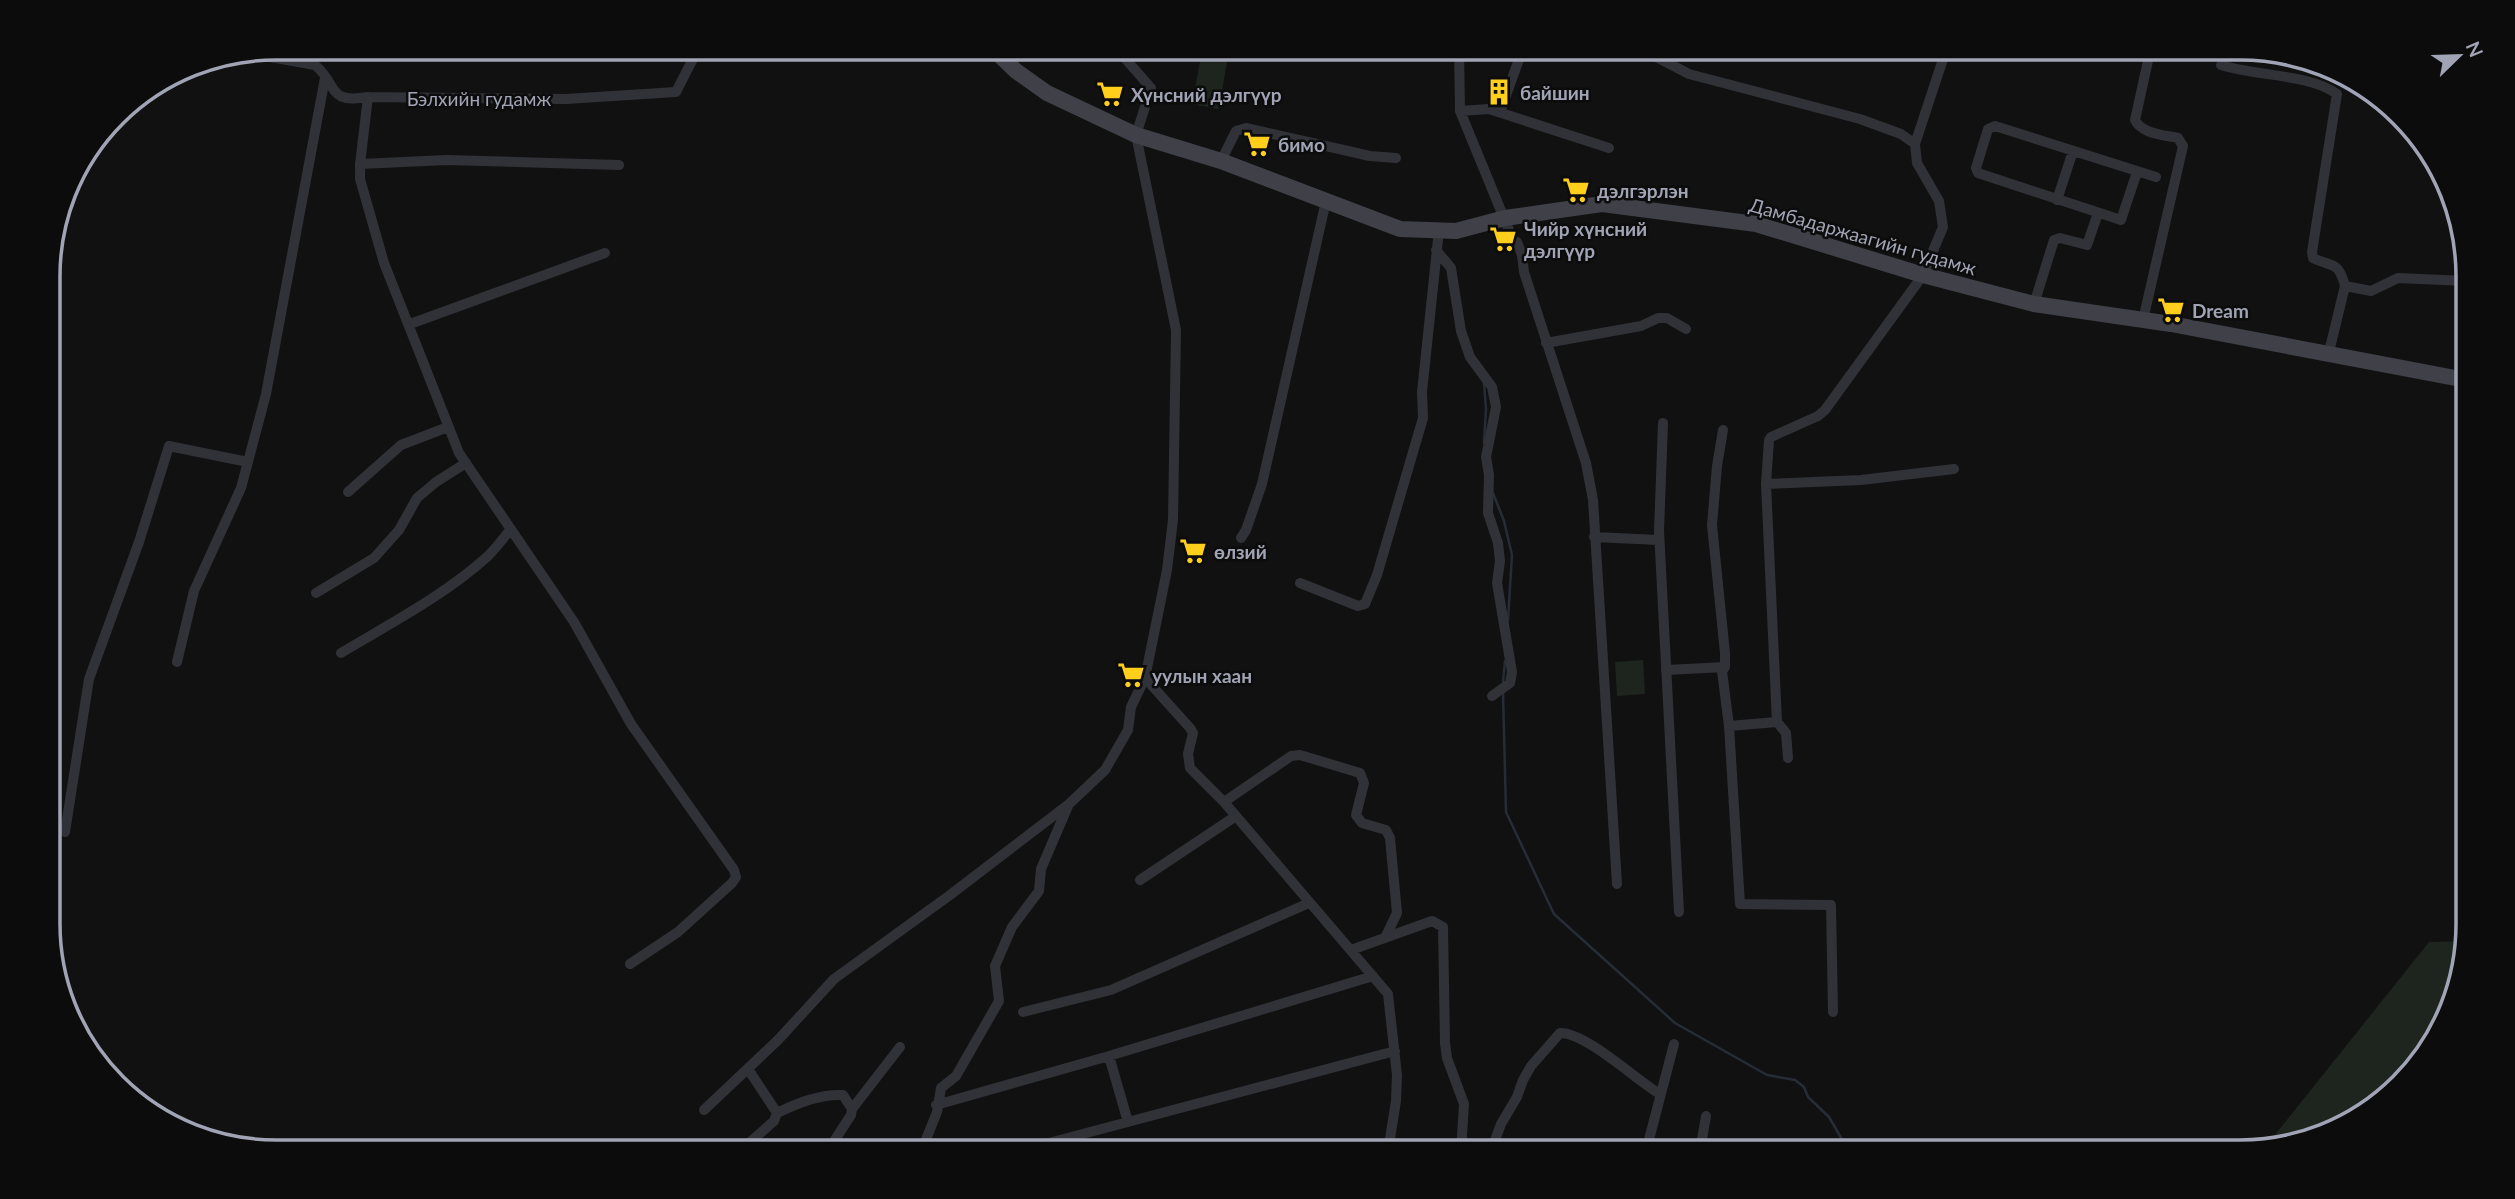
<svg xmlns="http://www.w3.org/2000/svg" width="2515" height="1199" viewBox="0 0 2515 1199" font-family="Lato,sans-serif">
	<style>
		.green { fill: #1d251e }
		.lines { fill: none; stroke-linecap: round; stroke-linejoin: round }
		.stream { stroke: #262d36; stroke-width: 2.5 }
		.street { stroke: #313237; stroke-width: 10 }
		.secondary { stroke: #3f4048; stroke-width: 16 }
		.labels { text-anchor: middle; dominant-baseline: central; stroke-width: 5; stroke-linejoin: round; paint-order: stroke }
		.poi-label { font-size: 19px; font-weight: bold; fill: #a1a4b4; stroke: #0c0c0d; text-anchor: start }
		.street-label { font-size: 19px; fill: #a1a4b4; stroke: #0c0c0d }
		.rim { fill: none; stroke: #a1a4b4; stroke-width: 3.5 }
	</style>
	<rect width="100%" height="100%" fill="#111112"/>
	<path class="green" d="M1202,51L1228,56L1219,109L1192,104Z
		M1643,660L1645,694L1617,696L1615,662Z
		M2464,941L2450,1011L2420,1063L2367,1113L2275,1144L2274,1136L2429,942Z"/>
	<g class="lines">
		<path class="stream" d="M1484,443L1486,409L1484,383
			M1493,493L1504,521L1512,555L1508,620
			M1503,682L1505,661
			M1503,693L1506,812L1554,914L1675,1023L1767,1075L1795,1080L1804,1087L1808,1097L1829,1117L1843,1141L1841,1151"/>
		<path class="street" d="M1459,47L1460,111L1513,240L1517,242L1522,255L1524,272L1586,463L1593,500L1617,884
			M1637,47L1689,74L1860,119L1901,134L1915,144
			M248,53L315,65C339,85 326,104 368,97L566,99L676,92L699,47
			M2221,65C2254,76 2310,74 2337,94L2312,252L2313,258C2333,268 2338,260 2345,286L2371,291L2398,278L2466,281
			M368,97L360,164V179L384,263L459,453L574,622L631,724L734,870L736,877L732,883L678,932L630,964
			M1460,111L1489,109L1609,148
			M1500,112L1522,51
			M1221,161L1236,131L1246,128L1370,156L1396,158
			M360,164L447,160L619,165
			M2137,172L2121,220L1978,173L1976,168L1988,129L1995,126L2156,177
			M2057,200L2073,151
			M1436,250L1451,268L1461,331L1470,357L1492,387L1496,407L1486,457L1489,475L1488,513L1498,543L1500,561L1497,583L1512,672L1510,683L1492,696
			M2034,304L2054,240L2060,238L2087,245L2098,213
			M2143,320L2183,146L2178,138C2164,135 2142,134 2135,120L2151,47
			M410,324L605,253
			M1546,343L1641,326L1658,318H1667L1686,329
			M2329,352L2345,286
			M1663,423L1659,531L1679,912
			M1723,430L1717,466L1712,525L1725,653V667L1722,671L1729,726L1740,904L1831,905L1833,1012
			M1766,484L1861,480L1954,469
			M348,492L401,445L448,427
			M1594,537L1659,540
			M1241,538L1246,530L1262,484L1326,201
			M1300,583L1358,606L1365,604L1377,575L1423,418L1422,392L1439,230
			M316,593L374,558L399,530L417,498L436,482L466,463
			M341,653C391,623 445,595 488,556C496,548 503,539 510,530
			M177,662L194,591L241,488L266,394L325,78
			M1666,670L1725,667
			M1145,678L1190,728L1193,733L1188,754L1190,768L1224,802L1388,994L1397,1075L1396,1101L1388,1151
			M1777,722L1766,484L1769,440L1771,437L1818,416L1825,410L1923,275L1943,227L1939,201L1917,163L1915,144L1947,47
			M1729,726L1777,722L1786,733L1788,758
			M1224,802L1291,756L1300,755L1360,773L1364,783L1356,815L1362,823L1386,830L1390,838L1397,913L1385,938
			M65,832L89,679L139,542L169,446L248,462
			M1140,880L1236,816
			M1351,950L1432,921L1443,927L1445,1043L1447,1058L1464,1104L1461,1151
			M1023,1012L1111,990L1309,903
			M1109,1056L1128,1122
			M936,1105L1109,1056L1373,976
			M852,1109L900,1047
			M704,1110L778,1040L834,979L950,895L1069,804L1105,770L1128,730L1131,707L1145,678L1167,570L1173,520L1176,330L1136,135L1151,88L1115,47
			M777,1113C798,1103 819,1094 843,1095L852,1109L851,1115L827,1152
			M1045,1144L1395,1051
			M1491,1151L1501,1124L1517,1097L1523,1080L1531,1066L1560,1033C1585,1032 1636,1080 1660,1094
			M1646,1151L1674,1044
			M1700,1151L1706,1116
			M739,1152L774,1121L777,1113L748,1069
			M921,1152L937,1112L941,1088L956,1076L999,1001L995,966L1012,927L1039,891L1041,869L1068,806"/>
		<path class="secondary" d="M991,47L1016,71L1047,93L1136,135L1221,161L1400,229L1456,231L1505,218L1602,204L1756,224L1923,275L2034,304L2171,324L2466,380"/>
	</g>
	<defs>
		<g id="building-bare" transform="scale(2.1)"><path d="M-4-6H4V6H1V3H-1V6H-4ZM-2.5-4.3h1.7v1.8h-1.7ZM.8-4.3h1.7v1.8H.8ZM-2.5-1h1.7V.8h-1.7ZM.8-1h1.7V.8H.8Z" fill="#ffcf1c" stroke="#0c0c0d" stroke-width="2.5" paint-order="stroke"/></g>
		<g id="supermarket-bare" transform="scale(2.1)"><path d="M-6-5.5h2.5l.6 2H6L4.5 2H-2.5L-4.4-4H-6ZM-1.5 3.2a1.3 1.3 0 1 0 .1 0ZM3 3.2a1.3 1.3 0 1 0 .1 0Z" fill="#ffcf1c" stroke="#0c0c0d" stroke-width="2.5" paint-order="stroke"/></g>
	</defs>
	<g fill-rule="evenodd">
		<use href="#building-bare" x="1499" y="92"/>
		<use href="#supermarket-bare" x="1110" y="94"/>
		<use href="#supermarket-bare" x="1257" y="144"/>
		<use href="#supermarket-bare" x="1576" y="190"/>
		<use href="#supermarket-bare" x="1503" y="239"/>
		<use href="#supermarket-bare" x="2171" y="310"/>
		<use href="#supermarket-bare" x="1193" y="551"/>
		<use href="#supermarket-bare" x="1131" y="675"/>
	</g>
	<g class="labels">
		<g class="poi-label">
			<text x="1520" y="92">байшин</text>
			<text x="1131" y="94">Хүнсний дэлгүүр</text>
			<text x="1278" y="144">бимо</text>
			<text x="1597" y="190">дэлгэрлэн</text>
			<text x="1524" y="228">Чийр хүнсний<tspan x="1524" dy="22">дэлгүүр</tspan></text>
			<text x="2192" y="310">Dream</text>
			<text x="1214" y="551">өлзий</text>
			<text x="1152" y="675">уулын хаан</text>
		</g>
		<g class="street-label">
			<text x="479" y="98">Бэлхийн гудамж</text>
			<text transform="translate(1863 236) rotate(16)">Дамбадаржаагийн гудамж</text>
		</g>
	</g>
	<path d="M0 0H2515V1199H0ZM276 60H2240A216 216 0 0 1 2456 276V924A216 216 0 0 1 2240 1140H276A216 216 0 0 1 60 924V276A216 216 0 0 1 276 60Z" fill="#0c0c0d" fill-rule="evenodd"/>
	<path class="rim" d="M276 60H2240A216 216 0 0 1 2456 276V924A216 216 0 0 1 2240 1140H276A216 216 0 0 1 60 924V276A216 216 0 0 1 276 60Z"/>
	<g transform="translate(2459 56) rotate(67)" stroke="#0c0c0d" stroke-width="5" paint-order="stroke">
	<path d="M0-5L12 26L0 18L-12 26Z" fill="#a1a4b4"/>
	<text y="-10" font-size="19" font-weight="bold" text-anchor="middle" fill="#a1a4b4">N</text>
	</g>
</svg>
